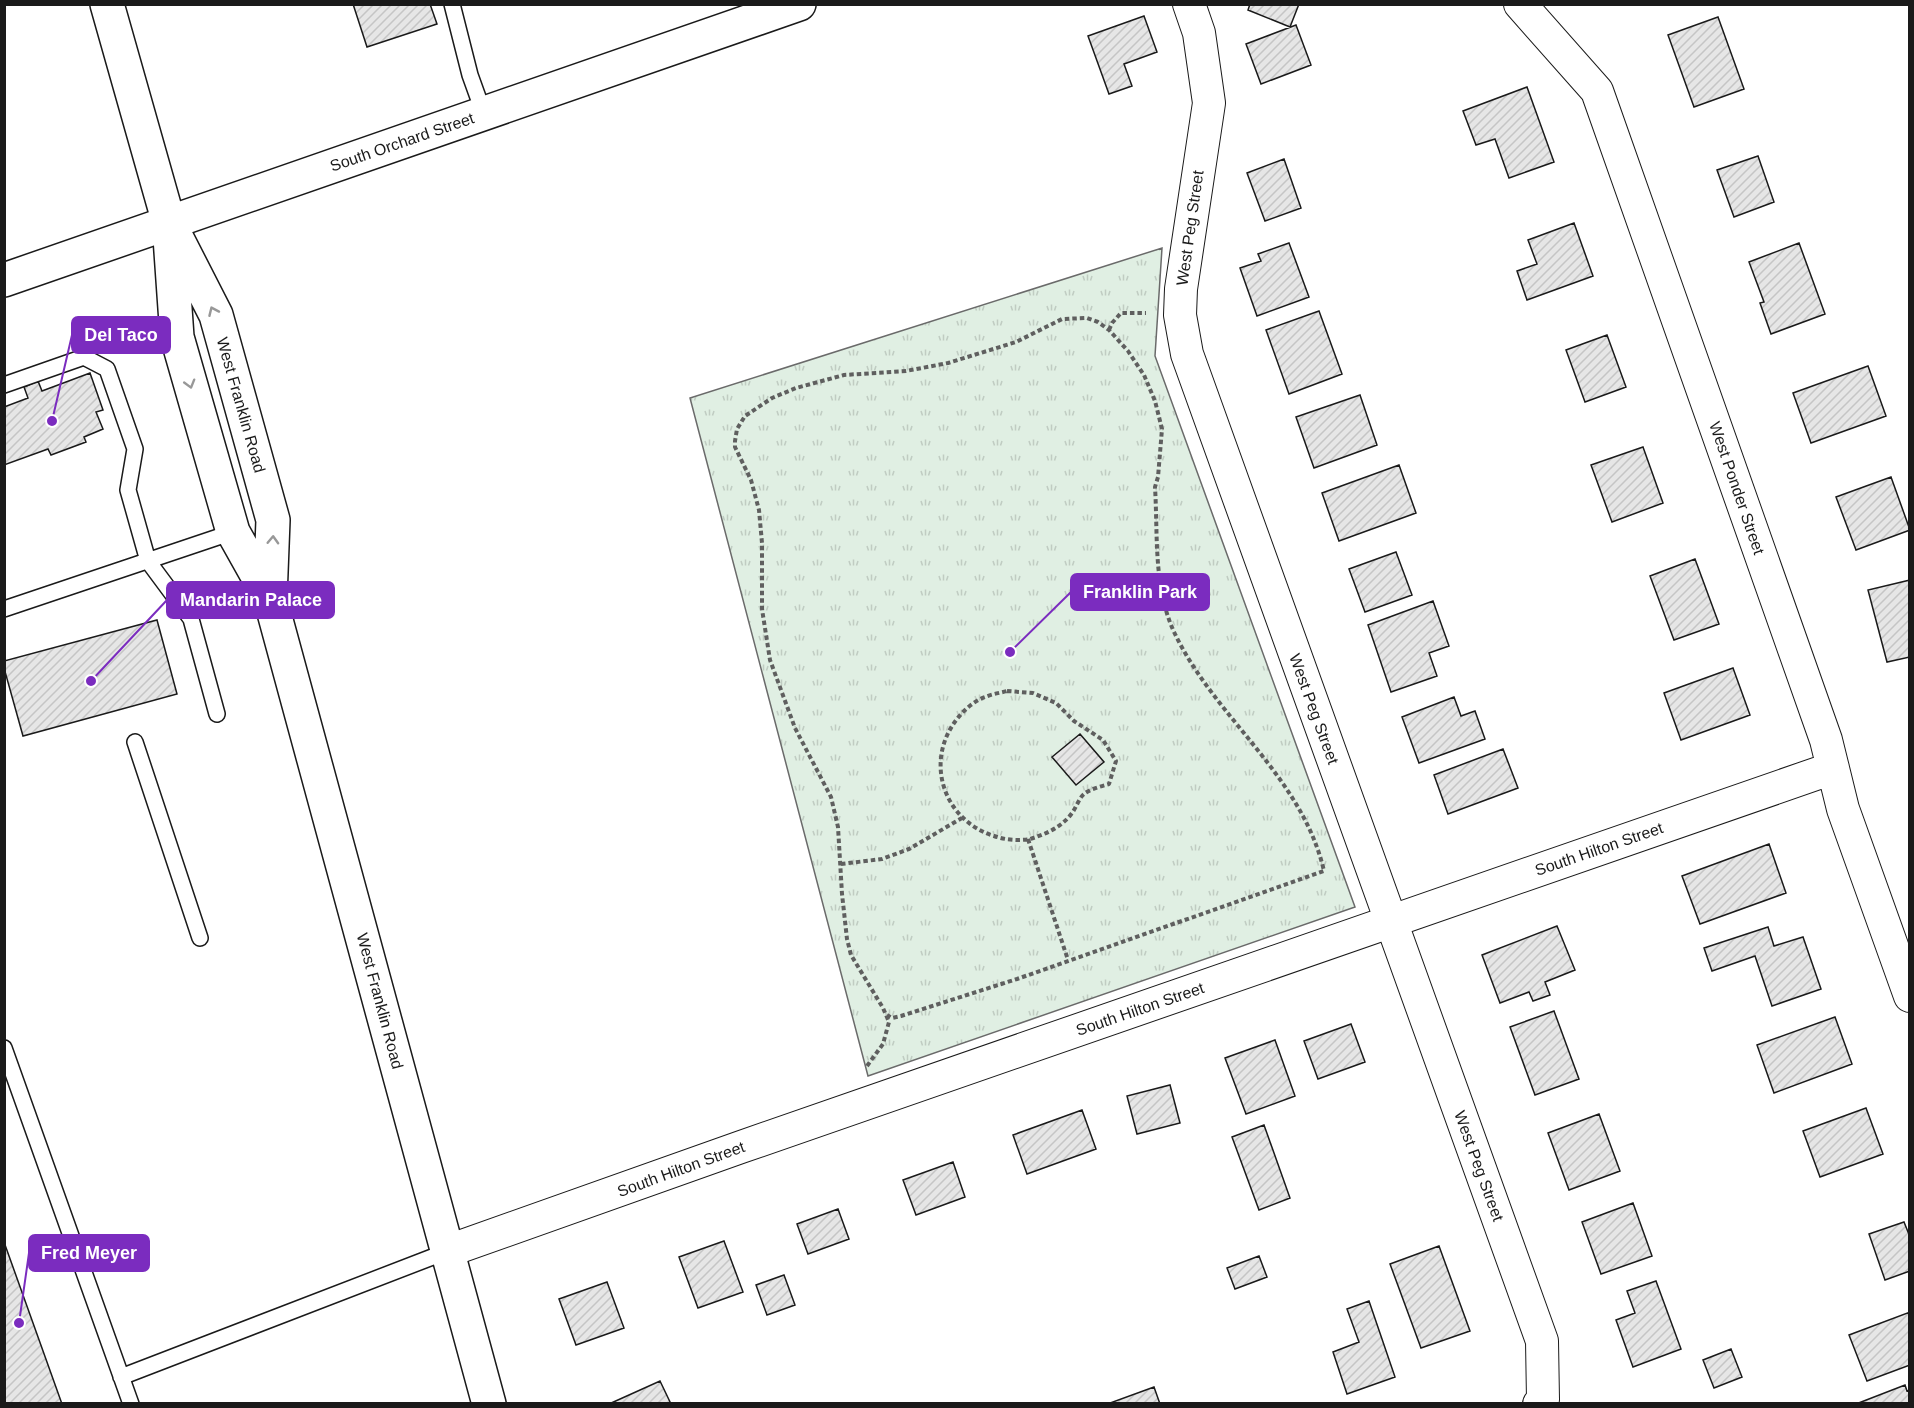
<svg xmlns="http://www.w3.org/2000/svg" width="1914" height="1408" viewBox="0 0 1914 1408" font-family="Helvetica,sans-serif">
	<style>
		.park { fill: url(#park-tufts); stroke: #6a6a6a; stroke-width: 1.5 }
		.building { fill: url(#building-hatch); stroke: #1a1a1a; stroke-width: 1.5 }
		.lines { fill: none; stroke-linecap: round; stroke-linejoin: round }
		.service-casing { stroke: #1a1a1a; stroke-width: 18 }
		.minor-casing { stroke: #1a1a1a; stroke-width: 34 }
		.tertiary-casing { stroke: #1a1a1a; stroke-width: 36 }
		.secondary-casing { stroke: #1a1a1a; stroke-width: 36 }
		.path { stroke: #5f5f5f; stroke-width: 4; stroke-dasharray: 4.5 3; stroke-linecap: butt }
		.service { stroke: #fff; stroke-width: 15 }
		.minor { stroke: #fff; stroke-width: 32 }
		.tertiary { stroke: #fff; stroke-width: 33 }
		.secondary { stroke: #fff; stroke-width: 33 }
		.oneway { stroke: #989898 }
		.labels { text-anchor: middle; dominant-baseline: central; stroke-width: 4.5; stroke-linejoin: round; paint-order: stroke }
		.street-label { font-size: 16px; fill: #1a1a1a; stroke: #fff }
		.leader { fill: none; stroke: #7b2cbf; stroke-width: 2 }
		.callout-dot { fill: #7b2cbf; stroke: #fff; stroke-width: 2 }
		.callout { fill: #7b2cbf; stroke: #7b2cbf; stroke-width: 2 }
		.callout-label { font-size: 18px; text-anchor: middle; font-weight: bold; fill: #fff }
	</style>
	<defs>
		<pattern id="park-tufts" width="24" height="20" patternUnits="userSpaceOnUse" patternTransform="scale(1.5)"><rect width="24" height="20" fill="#e0efe3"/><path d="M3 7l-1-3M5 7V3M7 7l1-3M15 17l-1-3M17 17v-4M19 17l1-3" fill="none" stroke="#c0ccc2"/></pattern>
		<pattern id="building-hatch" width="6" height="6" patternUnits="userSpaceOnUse" patternTransform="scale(1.5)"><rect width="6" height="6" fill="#e6e6e6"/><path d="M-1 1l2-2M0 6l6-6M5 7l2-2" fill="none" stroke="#c5c5c5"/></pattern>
	</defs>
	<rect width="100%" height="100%" fill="#fff"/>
	<path class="park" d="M1162,248L1155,356L1355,907L868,1076L690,398Z"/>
	<path class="building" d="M353,4H430L437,24L367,47Z
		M1250,4H1299L1290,27L1248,10Z
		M1144,16L1157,52L1124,64L1132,86L1109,94L1088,36Z
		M1718,17L1744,89L1694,107L1668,35Z
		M1296,25L1311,65L1261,84L1246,44Z
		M1527,87L1554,162L1509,178L1495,139L1476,145L1463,111Z
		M1758,156L1774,202L1734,217L1717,170Z
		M1284,159L1301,208L1265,221L1247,173Z
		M1574,223L1593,276L1527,300L1517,271L1537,264L1528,240Z
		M1289,243L1309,297L1257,316L1240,268L1261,261L1258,254Z
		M1799,243L1825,314L1771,334L1760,303L1764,302L1749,262Z
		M1319,311L1342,374L1289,394L1266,330Z
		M1607,335L1626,387L1585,402L1566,350Z
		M1868,366L1886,416L1811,443L1793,393Z
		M90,373L103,410L96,412L103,429L84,437L86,442L51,455L48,449L4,465V407L28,398L24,387L38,381L42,391Z
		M1360,395L1377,445L1314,468L1296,417Z
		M1643,447L1663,503L1612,522L1591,465Z
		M1399,465L1416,513L1339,541L1322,493Z
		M1891,477L1910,530L1856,550L1836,497Z
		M1396,552L1412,595L1365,612L1349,569Z
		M1695,559L1719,624L1674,640L1650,576Z
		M1910,580V657L1887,662L1868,590Z
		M1433,601L1449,646L1429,653L1437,676L1391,692L1368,625Z
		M157,620L177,694L23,736L4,668V661Z
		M1733,668L1750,715L1681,740L1664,693Z
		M1454,697L1461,716L1475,711L1485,739L1419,763L1402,717Z
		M1080,734L1104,762L1076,785L1052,757Z
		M1503,749L1518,788L1448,814L1434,775Z
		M1769,844L1786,893L1700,924L1682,876Z
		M1557,926L1575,970L1545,982L1550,995L1533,1001L1529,992L1500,1003L1482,955Z
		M1768,927L1774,946L1803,937L1821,989L1772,1006L1755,956L1712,971L1704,948Z
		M1554,1011L1579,1079L1535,1095L1510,1027Z
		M1835,1017L1852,1064L1774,1093L1757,1045Z
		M1351,1024L1365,1062L1318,1079L1304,1041Z
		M1275,1040L1295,1096L1246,1114L1225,1058Z
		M1170,1085L1180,1123L1137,1134L1127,1096Z
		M1866,1108L1883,1154L1820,1177L1803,1131Z
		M1082,1110L1096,1149L1027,1174L1013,1135Z
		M1599,1114L1620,1171L1569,1190L1548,1133Z
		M1264,1125L1290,1198L1259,1210L1232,1137Z
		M953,1162L965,1197L916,1215L903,1180Z
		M1633,1203L1652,1256L1601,1274L1582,1222Z
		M838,1209L849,1239L808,1254L797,1224Z
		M1904,1222L1910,1237V1271L1885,1280L1869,1234Z
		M724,1241L743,1292L698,1308L679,1257Z
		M4,1242L62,1404H4Z
		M1439,1246L1470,1331L1421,1348L1390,1264Z
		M1259,1256L1267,1277L1235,1289L1227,1268Z
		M784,1275L795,1305L767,1315L756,1285Z
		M1656,1281L1681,1349L1633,1367L1616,1320L1635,1313L1627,1291Z
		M607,1282L624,1328L576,1345L559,1299Z
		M1369,1301L1395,1377L1347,1394L1333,1352L1359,1342L1347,1309Z
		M1910,1312V1365L1867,1381L1849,1335Z
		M1731,1349L1742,1377L1714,1388L1703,1360Z
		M660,1381L671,1404H609Z
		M1905,1385L1907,1391L1910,1390V1404H1856Z
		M1154,1387L1160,1404H1111L1110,1403Z"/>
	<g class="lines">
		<g class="service-casing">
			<path id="service" d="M452,4L470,75L484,114
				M4,385L84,357L107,369L135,449L128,490L148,561L191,619L217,714
				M4,609L233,532
				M135,742L200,938
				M4,1048L131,1404
				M121,1377L448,1251"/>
		</g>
		<g class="minor-casing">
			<path id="minor" d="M1189,4L1199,33L1209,103L1181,289L1180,315L1187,354L1542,1341L1543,1400L1539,1404
				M1520,4L1597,91L1826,740L1843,809L1910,996
				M448,1251L741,1147L1833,768"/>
		</g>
		<g class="tertiary-casing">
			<path id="tertiary" d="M107,4L169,223L216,315L273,520L270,598
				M169,223L177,337L233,532L270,598L489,1404"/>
		</g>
		<g class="secondary-casing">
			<path id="secondary" d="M4,280L799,4"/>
		</g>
		<path class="path" d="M1109,330L1112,323L1121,313H1146
			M1007,691L1033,693L1056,703L1074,721L1103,740L1116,761L1109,784C1102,786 1090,789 1084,794C1079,798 1076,808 1072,813C1062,827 1046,834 1030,839C1019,841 1005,840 994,836C943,820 924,761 957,719C964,710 974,701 985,697C992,694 1000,693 1007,691Z
			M1028,839L1068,960
			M841,864L882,859L909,849L962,818
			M867,1066L883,1044L889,1022L883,1008L851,955L847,939L842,894L838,827L831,797L795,728L770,660L762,609V543L759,510L751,480L735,447V441L737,429L745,416L772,398L796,388L844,375L906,371L948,363L1016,342L1062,319L1087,318L1098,322L1109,330L1128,351L1144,375L1155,401L1162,429L1158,477L1155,487C1158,537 1153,588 1175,634C1216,719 1302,776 1324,871L1017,979L901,1016L892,1018L887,1015"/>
		<use href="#service" class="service"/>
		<use href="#minor" class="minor"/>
		<use href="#tertiary" class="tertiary"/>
		<use href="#secondary" class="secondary"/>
	</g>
	<defs><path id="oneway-chevron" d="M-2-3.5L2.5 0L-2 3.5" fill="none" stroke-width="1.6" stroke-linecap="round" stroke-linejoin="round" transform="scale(1.5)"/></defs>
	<g class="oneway">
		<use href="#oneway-chevron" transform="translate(213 311) rotate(-114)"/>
		<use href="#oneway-chevron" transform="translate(190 384) rotate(74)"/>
		<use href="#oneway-chevron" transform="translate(273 540) rotate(-88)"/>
	</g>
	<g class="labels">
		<g class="street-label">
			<text transform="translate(402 142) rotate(-19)">South Orchard Street</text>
			<text transform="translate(1190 228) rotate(-82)">West Peg Street</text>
			<text transform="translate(241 405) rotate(74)">West Franklin Road</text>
			<text transform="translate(1737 488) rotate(71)">West Ponder Street</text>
			<text transform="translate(1314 709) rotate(70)">West Peg Street</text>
			<text transform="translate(1599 849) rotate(-19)">South Hilton Street</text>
			<text transform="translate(380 1001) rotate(75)">West Franklin Road</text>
			<text transform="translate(1140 1009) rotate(-19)">South Hilton Street</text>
			<text transform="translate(1479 1166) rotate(70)">West Peg Street</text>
			<text transform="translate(681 1169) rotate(-20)">South Hilton Street</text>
		</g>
	</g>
	<path class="leader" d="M52 421L72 335M1010 652L1071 592M91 681L167 600M19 1323L29 1253"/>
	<g class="callout-dot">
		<circle cx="52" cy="421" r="6"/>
		<circle cx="1010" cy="652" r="6"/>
		<circle cx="91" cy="681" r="6"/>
		<circle cx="19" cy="1323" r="6"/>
	</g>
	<g class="callout">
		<rect x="72" y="317" width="98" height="36" rx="6"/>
		<rect x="1071" y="574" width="138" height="36" rx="6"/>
		<rect x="167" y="582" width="167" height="36" rx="6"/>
		<rect x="29" y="1235" width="120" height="36" rx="6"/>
	</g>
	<g class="callout-label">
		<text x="121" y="341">Del Taco</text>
		<text x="1140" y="598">Franklin Park</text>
		<text x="251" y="606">Mandarin Palace</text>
		<text x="89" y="1259">Fred Meyer</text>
	</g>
	<rect width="1914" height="1408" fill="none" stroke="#1a1a1a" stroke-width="12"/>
</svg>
